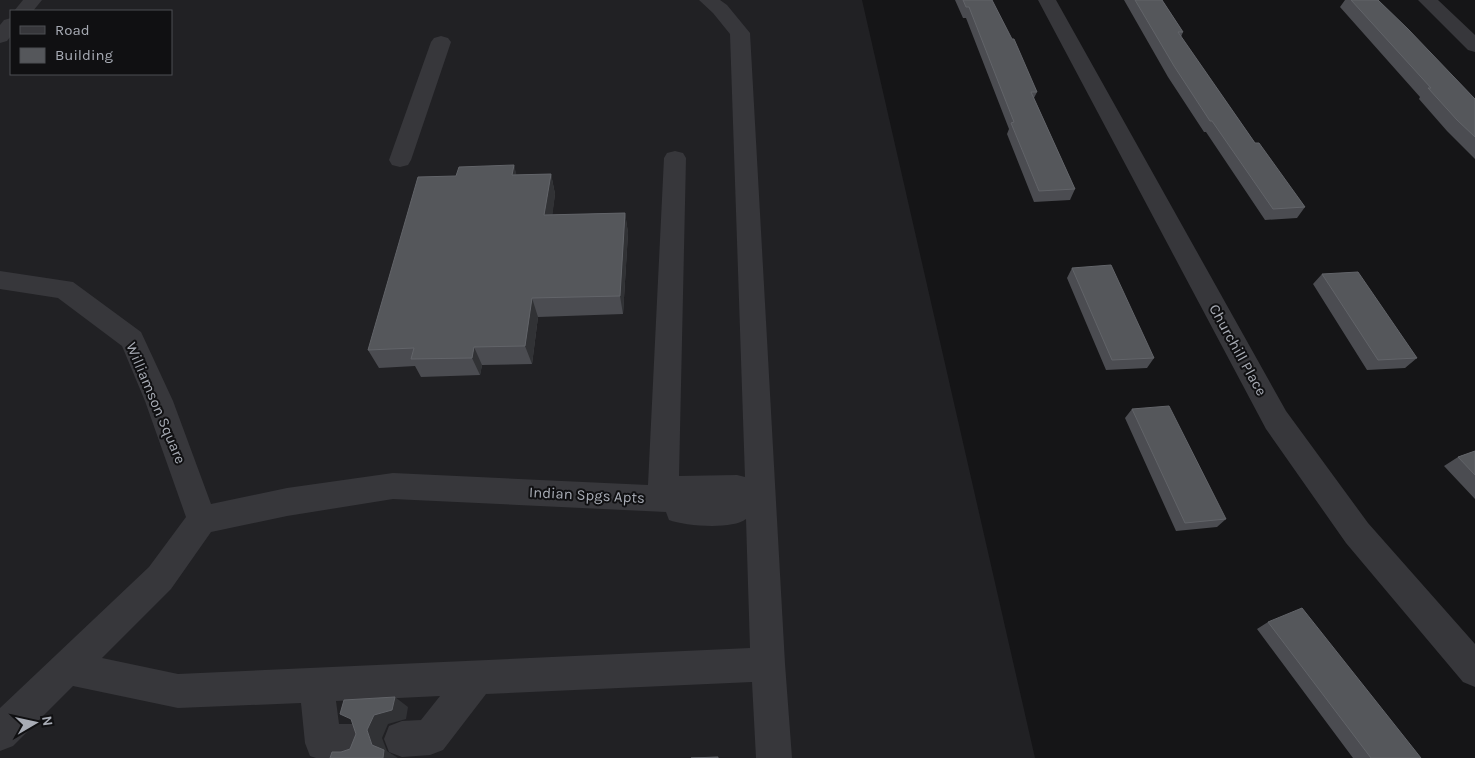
<svg xmlns="http://www.w3.org/2000/svg" width="1475" height="758" viewBox="0 0 1475 758" font-family="Karla,sans-serif">
	<style>
		.built { fill: #212124; fill-rule: evenodd }
		.lines { fill: none; stroke-linecap: round; stroke-linejoin: round }
		.minor { fill: #37373b; fill-rule: evenodd }
		.wall { fill: #4b4c51 }
		.shaded-wall { fill: #313235 }
		.building { fill: #55575b; stroke: #626469 }
		.labels { text-anchor: middle; dominant-baseline: central; stroke-width: 4; stroke-linejoin: round; paint-order: stroke }
		.street-label { font-size: 15px; fill: #a8acb5; stroke: #101012 }
	</style>
	<rect width="100%" height="100%" fill="#151517"/>
	<path class="built" d="M0,0H862L1035,758H0ZM11,11H171V74H11Z"/>
	<g class="lines">
		<path class="minor" d="M23,0H42L33,11H14Z
			M699,0H720L727,5L750,33L785,664L792,758H756L752,682L486,694L443,750L430,755L402,757L389,752L384,739L389,726L402,721L421,720L440,696L336,701L339,724H352L365,729L370,742L365,755L357,758H316L310,756L305,743L301,703L178,708L73,686L13,746L0,751V708L149,567L186,517L145,401L122,346L58,298L0,289V271L73,282L141,332L173,401L211,504L287,488L393,473L648,485L664,158L667,153L675,151L683,153L686,158L679,476L737,475L745,477L730,34L713,13ZM393,499L666,512L669,520C685,526 732,530 746,519L750,648L178,674L102,658L171,589L211,532L287,516Z
			M1038,0H1056L1286,411L1368,523L1475,644V687L1463,682L1346,543L1266,429Z
			M1418,0H1438L1475,35V52L1468,50Z
			M11,18V36L7,41L0,43V25L4,20Z
			M441,36L448,38L451,42L411,160L408,165L400,167L392,165L389,160L431,42L434,38Z"/>
	</g>
	<path class="wall" d="M955,0H992L1037,92L1034,98L1075,189L1070,200L1034,202L1007,134L1009,129L966,18H963Z
		M1124,0H1162L1183,32L1181,37L1255,143L1305,207L1297,218L1265,220L1206,132H1204L1168,77Z
		M1345,0H1378L1475,99V159L1447,131L1419,99L1420,97L1340,7Z
		M514,165L516,175L551,174L555,194L552,215L625,213L628,233L623,314L538,317L532,364L482,365L480,375L421,377L415,366L379,368L368,350L456,176Z
		M1072,268L1154,358L1147,368L1106,370L1067,278Z
		M1322,274L1417,358L1405,368L1367,370L1313,284Z
		M1132,409L1226,519L1217,527L1176,531L1125,418Z
		M1475,451V499L1444,466L1458,457Z
		M1268,622L1421,758H1353L1257,629Z"/>
	<path class="shaded-wall" d="M514,165L519,185L512,175Z
		M551,174L555,194L550,235L544,215Z
		M625,213L628,233L623,314L620,296Z
		M532,298L538,317L532,364L525,346Z
		M474,347L482,365L480,375L472,358Z
		M395,697L408,707L406,719L388,724L382,738L387,751L398,758H383L372,745L367,730L374,715Z"/>
	<path class="building" d="M963,0H992L1012,39H1014L1037,92H1031L1075,189L1039,191L1011,123L1014,122L969,7H966Z
		M1135,0H1162L1183,32H1178L1255,143H1259L1305,207L1273,209L1212,121H1210L1174,66Z
		M1351,0H1378L1408,29L1475,99V137L1457,120L1428,88H1431Z
		M514,165L512,175L551,174L544,215L625,213L620,296L532,298L525,346L474,347L472,358L411,359L414,348L368,350L418,177L456,176L459,167Z
		M1111,265L1154,358L1112,360L1072,268Z
		M1358,272L1417,358L1378,360L1322,274Z
		M1169,406L1226,519L1185,523L1132,409Z
		M1475,451V475L1458,457Z
		M1302,608L1421,758H1371L1268,622Z
		M395,697L392,710L374,715L367,730L372,745L384,750L383,758H330L332,752H341L350,749L356,734L351,719L340,714L344,700Z
		M718,757V758H691Z"/>
	<g class="labels">
		<g class="street-label">
			<text transform="translate(1238 350) rotate(61)">Churchill Place</text>
			<text transform="translate(156 403) rotate(67)">Williamson Square</text>
			<text transform="translate(587 495) rotate(3)">Indian Spgs Apts</text>
		</g>
	</g>
	<rect x="10" y="10" width="162" height="65" fill="#101012" stroke="#4d4e53"/>
	<rect x="20" y="26" width="25" height="8" fill="#37373b" stroke="#4d4e53"/>
	<text x="55" y="35" font-size="15" fill="#a8acb5">Road</text>
	<rect x="20" y="48" width="25" height="15" fill="#55575b" stroke="#4d4e53"/>
	<text x="55" y="60" font-size="15" fill="#a8acb5">Building</text>
	<g transform="translate(35 723) rotate(81)" stroke="#101012" stroke-width="4" paint-order="stroke">
	<path d="M0-4L9 19L0 12L-9 19Z" fill="#a8acb5"/>
	<text y="-8" font-size="14" font-weight="bold" text-anchor="middle" fill="#a8acb5">N</text>
	</g>
</svg>
